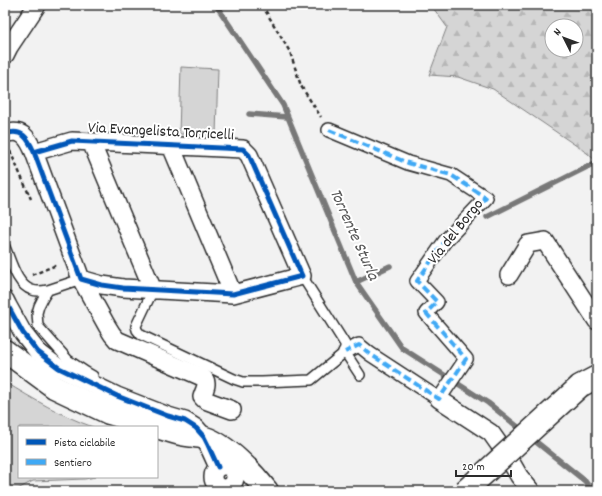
<svg xmlns="http://www.w3.org/2000/svg" width="602" height="496" viewBox="0 0 602 496" font-family="Dekko,sans-serif">
	<style>
		.green { fill: #d5d5d5; stroke: #808080 }
		.forest { fill: url(#forest-firs); stroke: #808080; fill-rule: evenodd }
		.lines { fill: none; stroke-linecap: round; stroke-linejoin: round }
		.stream { stroke: #787878; stroke-width: 5.5 }
		.service-casing { stroke: #2b2b2b; stroke-width: 12 }
		.pedestrian-casing { stroke: #2b2b2b; stroke-width: 16 }
		.minor-casing { stroke: #2b2b2b; stroke-width: 20 }
		.tertiary-casing { stroke: #2b2b2b; stroke-width: 25 }
		.secondary-casing { stroke: #2b2b2b; stroke-width: 25 }
		.path { stroke: #2b2b2b; stroke-width: 2.5; stroke-dasharray: 4 3; stroke-linecap: butt }
		.service { stroke: #fff; stroke-width: 9 }
		.pedestrian { stroke: #fff; stroke-width: 13 }
		.minor { stroke: #fff; stroke-width: 17 }
		.tertiary { stroke: #fff; stroke-width: 22 }
		.secondary { stroke: #fff; stroke-width: 22 }
		.secondary-bridge-casing { stroke: #2b2b2b; stroke-width: 25; stroke-linecap: butt }
		.secondary-bridge { stroke: #fff; stroke-width: 22 }
		.quiet { stroke: #3fa9f5; stroke-width: 4; stroke-dasharray: 8 4; stroke-linecap: butt }
		.cycleway-casing { stroke: #fff; stroke-width: 8 }
		.cycleway { stroke: #0057b8; stroke-width: 5 }
		.labels { text-anchor: middle; dominant-baseline: central; stroke-width: 4; stroke-linejoin: round; paint-order: stroke }
		.street-label { font-size: 16px; fill: #2b2b2b; stroke: #fff }
		.water-label { font-size: 17px; font-style: italic; fill: #585858; stroke: #fff }
	</style>
	<defs>
		<pattern id="forest-firs" width="22" height="20" patternUnits="userSpaceOnUse"><rect width="22" height="20" fill="#d5d5d5"/><path d="M5 1l3.5 6h-7zM16 11l3.5 6h-7z" fill="#b7b7b7"/></pattern>
	</defs>
	<rect width="100%" height="100%" fill="#f2f2f2"/>
	<filter id="ink" filterUnits="userSpaceOnUse"><feTurbulence type="fractalNoise" baseFrequency=".025" numOctaves="2"/><feDisplacementMap in="SourceGraphic" scale="8" xChannelSelector="R" yChannelSelector="G"/><feConvolveMatrix kernelMatrix="1 2 1 2 8 2 1 2 1" color-interpolation-filters="sRGB"/></filter>
	<g filter="url(#ink)">
		<path class="green" d="M181,67L218,69L216,135L179,134Z
			M5,382C33,399 62,416 93,427H19V477H95L85,479L33,481L14,491H5Z"/>
		<path class="forest" d="M431,5H597V162L587,153L493,89L458,77L429,75L447,27ZM552,26H576V50H552Z"/>
		<g class="lines">
			<path class="stream" d="M216,5L283,105L356,282L402,348L488,403L523,431
				M249,114L287,117
				M487,217L597,162
				M356,282L390,266
				M530,437L585,481L592,491"/>
			<g class="service-casing">
				<path id="service" d="M5,247C11,261 17,286 32,290C37,292 43,291 48,290
					M302,276L345,344V352L360,375
					M81,279L48,290L43,298L39,306L37,313L38,326L68,360L86,372L93,376
					M153,290L136,326L137,330L141,335L234,379L243,382H262L311,380L345,352"/>
			</g>
			<g class="pedestrian-casing">
				<path id="pedestrian" d="M329,130L408,163L451,175L486,198L445,241L417,281L437,302L426,313L466,359L439,399L370,354L359,345L345,352"/>
			</g>
			<g class="minor-casing">
				<path id="minor" d="M5,55L9,47L37,5
					M5,134C22,128 28,138 34,152L81,279L102,285L123,288L233,294L302,276L249,155L243,149L72,141L34,152
					M91,142L153,290
					M171,146L233,294
					M509,275L528,244L545,241L597,321
					M81,279L107,326L112,334L117,340L202,377C210,382 204,390 202,397L205,400L232,410
					M5,300L8,306L23,333L38,352L59,368L117,396L168,416L185,421L196,428L204,437L208,445L218,467
					M439,399L491,433L508,457L519,476L531,491
					M213 477a11 11 0 1 1 22 0a11 11 0 1 1-22 0Z"/>
			</g>
			<g class="tertiary-casing">
				<path id="tertiary" d="M5,351L54,387L109,413L157,427
					M157,427C167,430 177,434 187,435C192,436 199,436 205,438C227,445 253,473 267,491"/>
			</g>
			<g class="secondary-casing">
				<path id="secondary" d="M580,386L597,377"/>
			</g>
			<path class="path" d="M262,5L290,52L301,86L321,117
				M10,151L31,199
				M32,275L54,266L56,263"/>
			<use href="#service" class="service"/>
			<use href="#pedestrian" class="pedestrian"/>
			<use href="#minor" class="minor"/>
			<use href="#tertiary" class="tertiary"/>
			<use href="#secondary" class="secondary"/>
			<g class="secondary-bridge-casing">
				<path id="secondary-bridge" d="M465,491L580,386"/>
			</g>
			<use href="#secondary-bridge" class="secondary-bridge"/>
			<path class="quiet" d="M329,130L408,163L451,175L486,198L445,241L417,281L437,302L426,313L466,359L439,399L370,354L359,345L345,352"/>
			<g class="cycleway-casing">
				<path id="cycleway" d="M5,134C22,128 28,138 34,152L81,279L102,285L123,288L233,294L302,276L249,155L243,149L72,141L34,152
					M5,300L8,306L23,333L38,352L59,368L117,396L168,416L185,421L196,428L204,437L208,445L218,467"/>
			</g>
			<use href="#cycleway" class="cycleway"/>
		</g>
	</g>
	<g class="labels">
		<g class="street-label">
			<text transform="translate(161 132) rotate(3)">Via Evangelista Torricelli</text>
			<text transform="translate(456 232) rotate(-51)">Via del Borgo</text>
		</g>
		<g class="water-label">
			<text transform="translate(353 235) rotate(66)">Torrente Sturla</text>
		</g>
	</g>
	<rect width="602" height="496" fill="none" stroke="#fff" stroke-width="20"/>
	<rect x="10" y="10" width="582" height="476" fill="none" stroke="#2b2b2b" stroke-width="1.5" filter="url(#ink)"/>
	<rect x="18" y="426" width="140" height="52" fill="#ffffff" stroke="#aaaaaa"/>
	<rect x="26" y="439" width="20" height="6" fill="#0057b8" stroke="#aaaaaa"/>
	<text x="54" y="446" font-size="12" fill="#2b2b2b">Pista ciclabile</text>
	<rect x="26" y="459" width="20" height="6" fill="#3fa9f5" stroke="#aaaaaa"/>
	<text x="54" y="466" font-size="12" fill="#2b2b2b">Sentiero</text>
	<g transform="translate(564 38) rotate(312)"><circle r="19" fill="#ffffff" stroke="#aaaaaa"/>
	<path d="M0-3L7 15L0 10L-7 15Z" fill="#2b2b2b"/>
	<text y="-6" font-size="11" font-weight="bold" text-anchor="middle" fill="#2b2b2b">N</text>
	</g>
	<path d="M456 470v6h55v-6" fill="none" stroke="#2b2b2b" stroke-width="2"/>
	<text x="462" y="470" font-size="12" fill="#2b2b2b" stroke="#ffffff" stroke-width="3" paint-order="stroke">20 m</text>
</svg>
